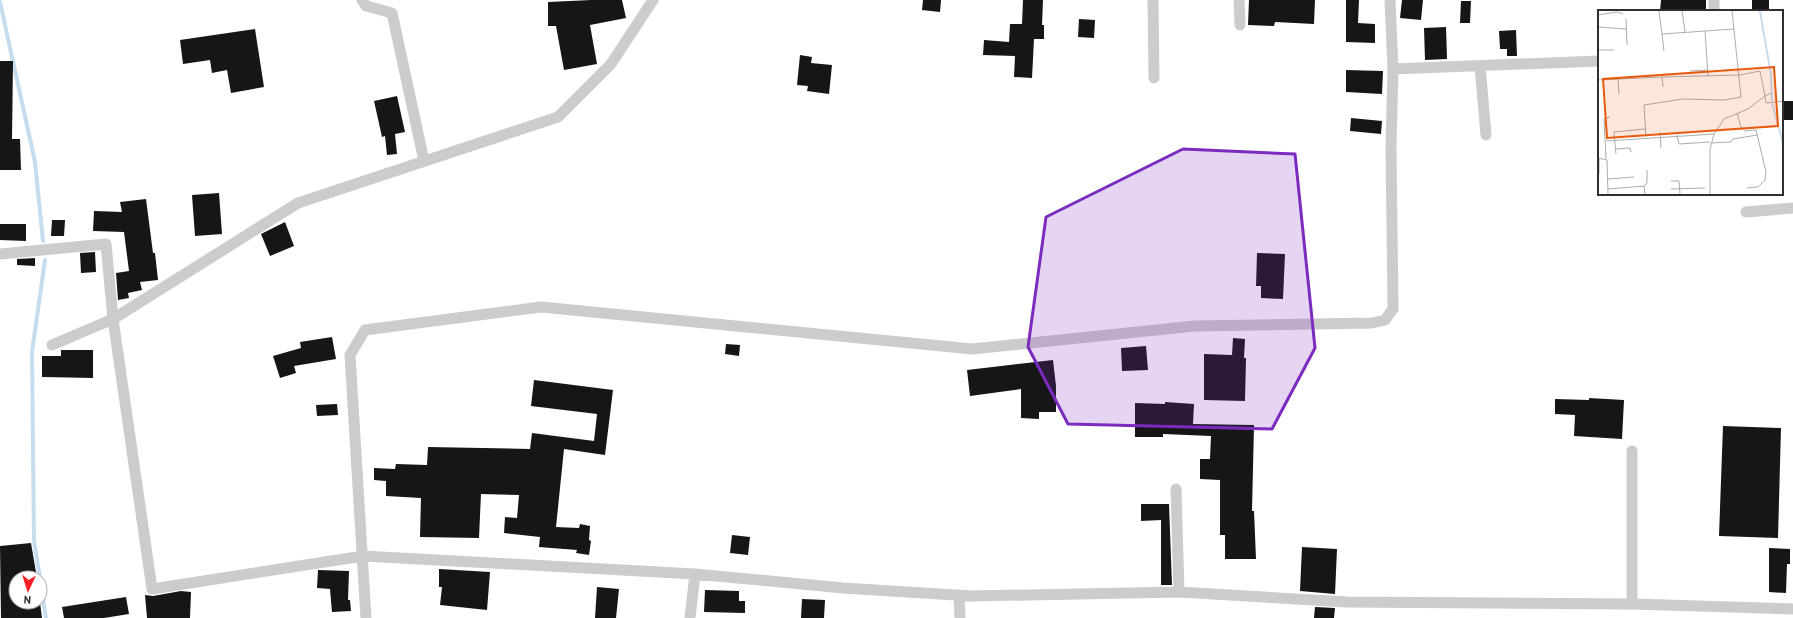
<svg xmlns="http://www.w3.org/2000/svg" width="1793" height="618" viewBox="0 0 1793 618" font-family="'PT Sans',sans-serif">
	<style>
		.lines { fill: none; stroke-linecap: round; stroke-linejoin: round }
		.stream { stroke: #c6ddef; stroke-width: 4 }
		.building { fill: #161616 }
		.street { stroke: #ccc; stroke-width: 11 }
		.marked { fill: #7b2cbf; fill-opacity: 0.2; stroke: #7b2cbf; stroke-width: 3; stroke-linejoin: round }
		.inset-river { fill: none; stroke: #c6ddef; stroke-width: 2 }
		.inset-road { fill: none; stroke: #acacac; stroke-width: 1 }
		.view { fill: #e8590c; fill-opacity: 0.15; stroke: #e8590c; stroke-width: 2 }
		.inset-edge { fill: none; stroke: #2f2f2f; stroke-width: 2 }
	</style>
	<rect width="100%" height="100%" fill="#fff"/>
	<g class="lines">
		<path class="stream" d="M0,2L35,162L43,241
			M40,578L34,541L32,352L45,260
			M40,580L46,618"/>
	</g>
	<path class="building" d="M591,0H622L626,18L590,25L597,64L564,70L556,26H548V2Z
		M923,0H941L940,12L922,10Z
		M1023,0H1043L1042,25H1044V39H1034L1032,78L1014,77L1015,56L983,55L984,40L1009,42L1010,24H1022Z
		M1249,0H1315L1314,24L1275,22L1274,26L1248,25Z
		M1346,0H1359L1358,23L1375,24V43L1346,42Z
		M1402,0H1423L1421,20L1400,18Z
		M1661,0H1706V11H1660Z
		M1752,0H1769V11H1752Z
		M1461,1H1471L1470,23H1460Z
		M1079,19L1095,20L1094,38L1078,37Z
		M1446,27L1447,59L1425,60L1424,28Z
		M255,29L264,87L231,93L227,70L212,73L210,60L183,64L180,40Z
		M1516,30L1517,56H1507V49H1500L1499,31Z
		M800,55L812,57L811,63L832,65L829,94L807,91L808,86L797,85Z
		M0,61H13L12,139H20L21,170H0Z
		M1346,70L1383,71L1382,94L1346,92Z
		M397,96L405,132L395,134L397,154L387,155L385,136L382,137L374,101Z
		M1782,101H1793V120H1782Z
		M1351,118L1382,121L1381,134L1350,131Z
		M219,193L222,234L195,236L192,195Z
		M146,199L153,253H155L158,280L140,282L142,290L128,293L129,298L118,300L116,273L129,271L124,232L93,231L94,211L122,212L120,202Z
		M52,220H65L64,236H51Z
		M285,222L294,246L270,256L261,234Z
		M0,224H26V241L0,240Z
		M95,252L96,272L81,273L80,253Z
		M1257,253L1285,254L1283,299L1261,298V286H1256Z
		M35,258V266L17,265V259Z
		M332,337L336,359L294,366L296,373L280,378L273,356L301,348L300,342Z
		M1233,338L1245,339L1244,358H1246L1245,401L1204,400V354L1232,355Z
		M726,344L740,345L739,356L725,354Z
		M1146,346L1148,370L1122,371L1121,348Z
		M61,350H93V378L42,377V356H61Z
		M1053,360L1056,386V412H1039V419L1021,418V389L970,396L967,370Z
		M534,380L613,390L605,455L564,449L556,527L579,528L580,524L590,526L589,540L591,541L589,555L576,553L577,550L539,547L540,537L504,533L505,517L517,518L519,495L481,494L479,538L420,537L421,498L386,496V481L374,480V468L395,469L396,464L427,465L428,447L530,449L532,433L594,441L597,414L531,406Z
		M1589,398L1624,400L1622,439L1574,436L1575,415L1555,414V399L1589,400Z
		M1165,402L1194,404L1193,424L1254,425L1252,511H1254L1256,559H1225V535H1220V480L1200,479V459H1210L1211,436L1163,434V437H1135V403L1165,404Z
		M337,404L338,415L317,416L316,405Z
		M1723,426L1781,428L1778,538L1719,536Z
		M1141,504H1169L1172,585H1161V520L1141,521Z
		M732,535L750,537L748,555L730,553Z
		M31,543L37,578H16V602H40L42,618H1L0,546Z
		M1302,547L1337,549L1335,594L1300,591Z
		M1769,548L1790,549V564H1787L1786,593L1769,592Z
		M439,569L490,572L487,610L440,605L442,587H439Z
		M318,570L349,571L348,600H350L351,611L332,612L330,589L317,588Z
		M597,587L619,589L616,618H595Z
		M705,590L739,591V601H745V613L704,612Z
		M181,591L191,592L190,618H147L145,595L153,596Z
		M126,597L129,614L104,618H64L62,607Z
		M802,599L825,600L824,618H801Z
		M1315,607L1335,608L1334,618H1314Z"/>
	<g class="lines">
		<path class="street" d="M362,0L366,6L392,13L424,161
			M653,0L611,64L558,117L298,203L113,319L152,589L363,556L695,574L843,588L971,596L1179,592
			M1153,0L1154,78
			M1239,0L1240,25
			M1714,11V0
			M1480,66L1486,135
			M1393,69L1599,61
			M1746,212L1793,208
			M0,254L106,244L113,319L52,345
			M1632,451V604
			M1176,489L1179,592L1347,602L1632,604L1793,609
			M959,595L960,618
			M366,618L350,355L365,330L541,307L972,349L1195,326L1372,323L1385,320L1393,309L1391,146L1393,69L1390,0
			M690,618L695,574"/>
	</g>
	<path class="marked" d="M1183,149L1295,154L1315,348L1272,429L1068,424L1028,347L1046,217Z"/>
	<g transform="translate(1598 10)">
		<rect width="185" height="185" fill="#fff"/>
		<path class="inset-river" d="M162,1L173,65L174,91M174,93L185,133"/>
		<path class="inset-road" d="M61,1L64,24M84,1L87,22M0,5L19,2L25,4M28,9L29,35M0,17L28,19M107,21L110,66M0,40H16M66,41L64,24L136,19M92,61L110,60M64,67L142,65L162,61L167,86L150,99L126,109L116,124L112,139V184M20,69L21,84M0,70L64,67L65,77M173,83L167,86L168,93L185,91M139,103L143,117L147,121L158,120L168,162L167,170L160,177L149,178M62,122L63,138M79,125L81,134L112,132M48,127L46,95L85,89L126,90L143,87L134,1M8,131L116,124M113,133L133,132L135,129L159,125M18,139L32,138L33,142M18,144L16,122L47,119M0,148L9,150L10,184M1,148V164M8,149L6,109L12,107M10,169L36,167M73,171H81L82,184M46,176L49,173V160M10,179L46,176L47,184M73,179L107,178"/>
		<path class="view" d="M176,57L180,116L9,128L5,69Z"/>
		<rect width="185" height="185" class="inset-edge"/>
	</g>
	<g transform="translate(28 590) rotate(184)"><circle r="19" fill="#ffffff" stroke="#acacac"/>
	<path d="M0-3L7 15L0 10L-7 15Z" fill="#f62126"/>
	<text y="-6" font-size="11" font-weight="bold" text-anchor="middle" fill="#2f2f2f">N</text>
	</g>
</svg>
